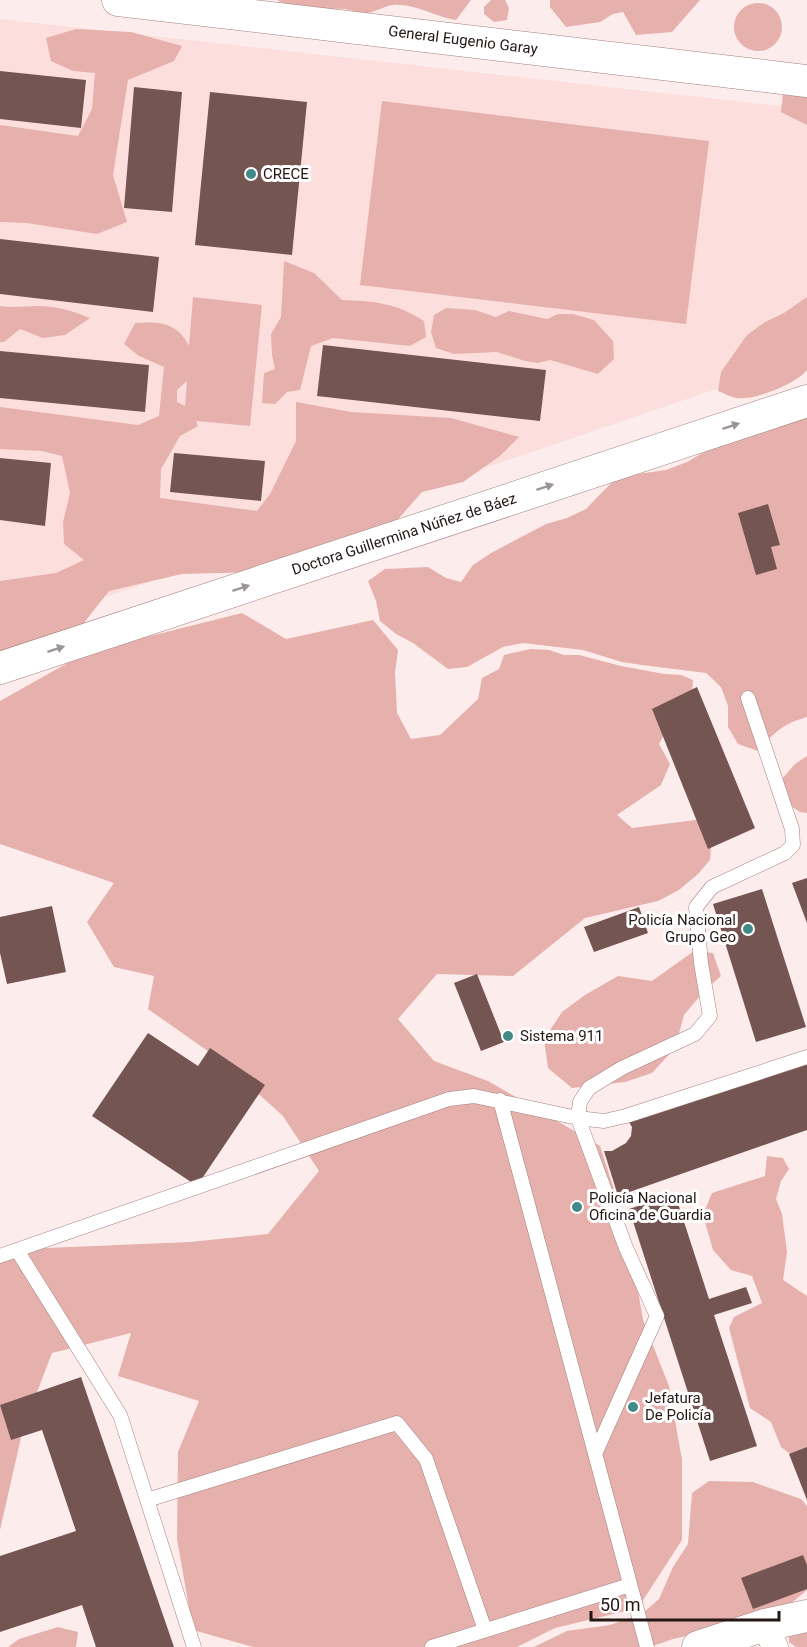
<svg xmlns="http://www.w3.org/2000/svg" width="807" height="1647" viewBox="0 0 807 1647" font-family="Roboto,sans-serif">
	<style>
		.built { fill: #fcdfdc }
		.green { fill: #e6b0ac; fill-rule: evenodd }
		.building { fill: #755552 }
		.lines { fill: none; stroke-linecap: round; stroke-linejoin: round }
		.service-casing { stroke: #a4817f; stroke-width: 15 }
		.minor-casing { stroke: #a4817f; stroke-width: 27 }
		.tertiary-casing { stroke: #a4817f; stroke-width: 33 }
		.service { stroke: #fff; stroke-width: 14 }
		.minor { stroke: #fff; stroke-width: 26 }
		.tertiary { stroke: #fff; stroke-width: 32 }
		.oneway { fill: #9c9796 }
		.poi-dot { fill: #428a89; stroke: #fff; stroke-width: 2 }
		.labels { text-anchor: middle; dominant-baseline: central; stroke-width: 6; stroke-linejoin: round; paint-order: stroke }
		.street-label { font-size: 15px; fill: #241716; stroke: #fff }
		.poi-label { font-size: 15px; fill: #241716; stroke: #fff; text-anchor: start }
	</style>
	<rect width="100%" height="100%" fill="#fceceb"/>
	<path class="built" d="M0,19L807,109V358L0,633Z"/>
	<path class="green" d="M277,0H471L456,20C436,17 414,3 393,5C384,6 376,12 367,13C360,13 351,10 344,9C320,8 299,13 277,0Z
		M491,0H505L509,8L507,20L494,22L484,14V7Z
		M550,0H700L672,32L636,35L623,12L613,14L600,22L566,27L550,7Z
		M734 27a24 24 0 1 1 48 0a24 24 0 1 1-48 0Z
		M76,29L131,32L182,46L174,61L128,80L113,175L127,222L97,234L27,223L0,222V125L78,136L92,109L95,73L73,71L51,61L46,38Z
		M783,93H807V125L781,112Z
		M382,101L709,141L686,324L360,285Z
		M284,261L314,273L342,300C375,301 396,303 424,321L426,337L410,346L333,338L311,346L300,390L287,392L275,404L262,403L264,373L275,369L272,355L271,334L281,317Z
		M193,297L262,305L250,426L196,421L198,426L180,436L161,469L160,498L257,511L270,494L296,441V402L351,412L451,418L519,437L500,456L463,482L422,492L364,558L298,571L182,574L109,591L72,638L0,669V581L56,573L84,560L64,544L63,522L70,493L62,456L42,451L0,449V407L138,425L159,416L164,367L139,356L124,344L135,323C160,321 178,323 189,346ZM187,381L185,406L177,402V390Z
		M807,297V370C796,384 754,401 736,398C730,397 724,393 718,391L721,372L747,335L765,322L784,313Z
		M0,306C13,308 26,306 39,306C57,306 73,311 90,318L65,335L43,338L20,329L4,342H0Z
		M446,308L475,310L496,317L509,311L547,319L558,314H573L594,320L613,341L614,359L598,374L550,360L538,363L525,361L497,352L454,354L436,348L431,332L434,315Z
		M807,415V717C782,724 775,732 758,751L738,744L728,727V706L721,687L706,673L642,665L622,662L583,650L523,643L503,647L467,667L448,669L413,643L396,634L380,621L376,601L368,581L385,569L428,567L446,578L461,582L473,565L491,553L546,524L567,518L586,509L617,477L666,470L687,462L725,440Z
		M242,613L286,639L373,620L398,650L395,673L397,713L411,739L440,735L478,699L482,678L499,669L504,655L531,649L549,650L564,655H579L621,666L664,674L681,675L693,680L692,695L680,704L659,744L670,764L661,785L617,815L632,828L696,820L712,834L710,860L698,874L679,890L658,901L585,918L513,976L437,974L398,1019L434,1061L488,1081L600,1146L628,1233L643,1320L669,1386L682,1460V1540L638,1608L555,1628L517,1647H253L193,1630L177,1539L178,1452L199,1401L118,1376L131,1333L52,1353L23,1429L0,1530V1248L23,1249L190,1242L268,1234L319,1171L283,1116L222,1061L148,1009L154,976L114,967L87,922L114,883L0,844V701L87,652Z
		M807,756V813L800,812L784,801L780,781L795,764Z
		M694,951L713,953L721,976L704,991L684,1015L675,1048L652,1073L625,1082L572,1088L548,1068L544,1039L562,1012L585,995L618,976L652,981Z
		M767,1156L783,1158L789,1169L781,1181L776,1199L782,1214L787,1252L783,1280L807,1296V1457L798,1460L781,1447L771,1422L750,1408L729,1328L734,1317L762,1303L752,1276L731,1270L713,1250L703,1215L712,1193L765,1176Z
		M709,1481L753,1482L801,1499L807,1506V1590L782,1611L716,1629L673,1639L650,1647H534L567,1631L610,1625L642,1614L659,1599L673,1567L688,1544L692,1493Z
		M807,1610V1647H796L789,1642V1631Z
		M58,1627L78,1632L76,1647H8L19,1639Z"/>
	<path class="building" d="M0,71L86,80L81,128L0,119Z
		M134,87L182,92L172,212L124,208Z
		M210,92L307,102L292,255L195,245Z
		M0,239L159,257L153,312L0,294Z
		M323,345L546,370L540,421L317,396Z
		M0,351L149,365L145,412L0,398Z
		M174,453L265,461L261,501L170,492Z
		M0,458L51,463L45,526L0,520Z
		M768,504L780,545L771,547L777,569L756,575L738,513Z
		M697,687L755,828L708,849L652,709Z
		M807,878V923L792,883Z
		M762,889L806,1027L756,1042L713,904Z
		M52,906L66,972L7,984L0,953V917Z
		M639,907L648,933L594,952L584,927Z
		M477,974L504,1042L481,1051L454,983Z
		M148,1033L198,1066L210,1048L265,1085L197,1186L92,1116Z
		M807,1061V1130L618,1196L604,1151H612L626,1143L631,1136L632,1127L627,1119Z
		M675,1194L709,1299L746,1287L752,1303L714,1315L757,1446L710,1461L629,1209Z
		M81,1377L93,1412L174,1647H96L82,1605L0,1632V1556L76,1531L42,1430L11,1440L0,1405Z
		M807,1447V1500L789,1454Z
		M803,1555L807,1565V1589L753,1609L741,1578Z"/>
	<g class="lines">
		<g class="service-casing">
			<path id="service" d="M500,1100L647,1647
				M17,1250L120,1415L194,1647
				M0,1256L449,1099L474,1096L578,1118L604,1121L626,1116L807,1057
				M595,1454L657,1316L626,1248L578,1118L580,1102L589,1088L622,1068L695,1034L710,1016L701,963L696,907L712,887L785,853L793,845L792,829L748,698
				M147,1500L397,1423L426,1459L485,1630
				M432,1647L630,1585"/>
		</g>
		<g class="minor-casing">
			<path id="minor" d="M765,1625L775,1647"/>
		</g>
		<g class="tertiary-casing">
			<path id="tertiary" d="M118,0L807,81
				M0,668L807,401
				M698,1647L765,1625L807,1616"/>
		</g>
		<use href="#service" class="service"/>
		<use href="#minor" class="minor"/>
		<use href="#tertiary" class="tertiary"/>
	</g>
	<defs><path id="oneway-solid" d="M-6-.8H1V-3.2L6.5 0L1 3.2V.8H-6Z" transform="scale(1.5)"/></defs>
	<g class="oneway">
		<use href="#oneway-solid" transform="translate(731 426) rotate(-18)"/>
		<use href="#oneway-solid" transform="translate(545 487) rotate(-18)"/>
		<use href="#oneway-solid" transform="translate(241 588) rotate(-18)"/>
		<use href="#oneway-solid" transform="translate(56 649) rotate(-18)"/>
	</g>
	<g class="poi-dot">
		<circle cx="251" cy="174" r="6"/>
		<circle cx="748" cy="929" r="6"/>
		<circle cx="508" cy="1036" r="6"/>
		<circle cx="577" cy="1207" r="6"/>
		<circle cx="633" cy="1407" r="6"/>
	</g>
	<g class="labels">
		<g class="street-label">
			<text transform="translate(463 40) rotate(7)">General Eugenio Garay</text>
			<text transform="translate(404 534) rotate(-18)">Doctora Guillermina Núñez de Báez</text>
		</g>
		<g class="poi-label">
			<text x="263" y="174">CRECE</text>
			<text x="736" y="920" text-anchor="end">Policía Nacional<tspan x="736" dy="17">Grupo Geo</tspan></text>
			<text x="520" y="1036">Sistema 911</text>
			<text x="589" y="1198">Policía Nacional<tspan x="589" dy="17">Oficina de Guardia</tspan></text>
			<text x="645" y="1398">Jefatura<tspan x="645" dy="17">De Policía</tspan></text>
		</g>
	</g>
	<path d="M591 1611v9h188v-9" fill="none" stroke="#241716" stroke-width="3"/>
	<text x="600" y="1611" font-size="18" fill="#241716" stroke="#ffffff" stroke-width="4.5" paint-order="stroke">50 m</text>
</svg>
